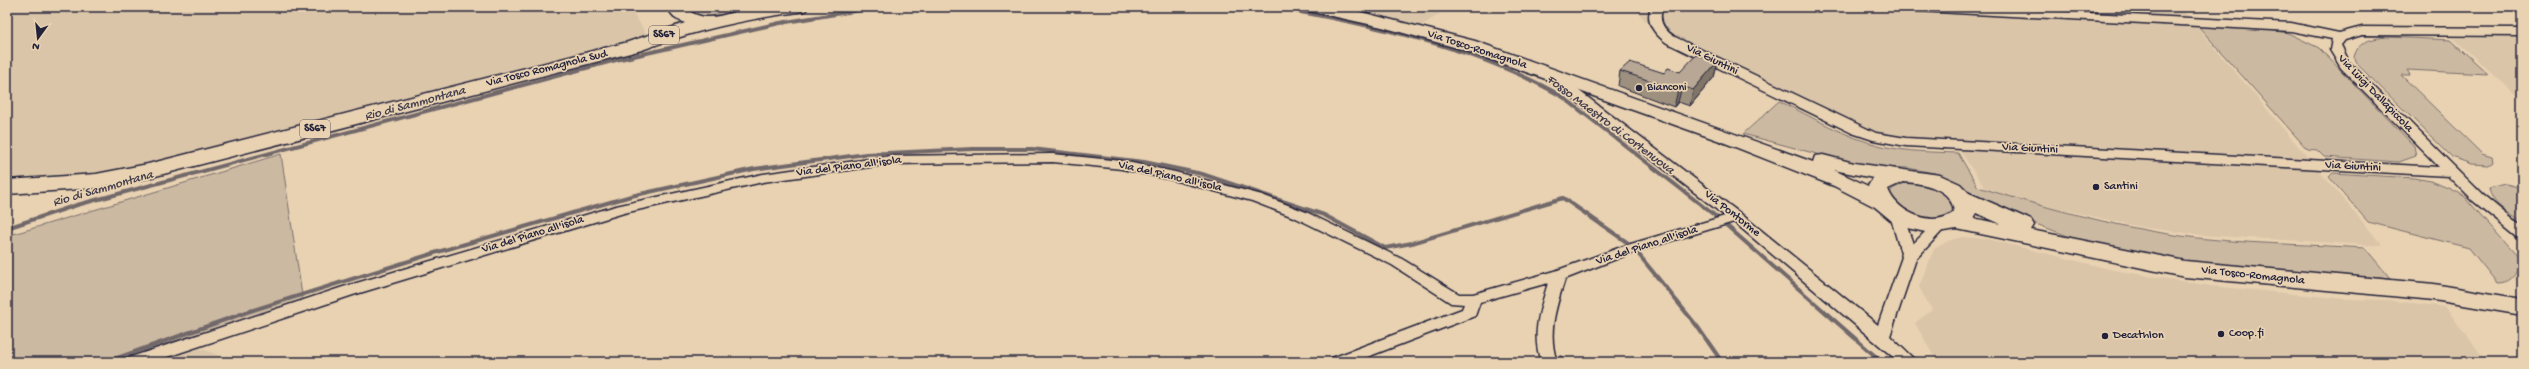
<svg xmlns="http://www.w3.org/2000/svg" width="2529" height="369" viewBox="0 0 2529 369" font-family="'Gochi Hand',sans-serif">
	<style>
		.built { fill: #dac5a9 }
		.green { fill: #ccb9a1; stroke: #776e6e }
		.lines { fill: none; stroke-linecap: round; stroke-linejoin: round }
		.stream { stroke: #71686a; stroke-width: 4 }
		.minor-casing { stroke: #22223b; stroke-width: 3 }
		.primary-casing { stroke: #22223b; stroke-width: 3 }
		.minor { fill: #e9d2b2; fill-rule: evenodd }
		.primary { fill: #e9d2b2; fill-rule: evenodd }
		.wall { fill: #9d907f; stroke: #22223b }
		.shaded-wall { fill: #807568; stroke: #22223b }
		.building { fill: #b7a794; stroke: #22223b }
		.poi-dot { fill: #22223b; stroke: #e9d2b2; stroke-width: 1.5 }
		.labels { text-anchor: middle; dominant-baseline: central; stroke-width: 3.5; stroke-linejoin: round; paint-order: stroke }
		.shield { fill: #e9d2b2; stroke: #5e575f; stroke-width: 1 }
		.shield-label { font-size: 11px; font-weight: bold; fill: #22223b }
		.street-label { font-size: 12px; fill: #22223b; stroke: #e9d2b2 }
		.poi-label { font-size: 12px; fill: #22223b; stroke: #e9d2b2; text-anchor: start }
		.water-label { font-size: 13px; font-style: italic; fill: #433f4e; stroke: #e9d2b2 }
	</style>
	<rect width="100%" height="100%" fill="#e9d2b2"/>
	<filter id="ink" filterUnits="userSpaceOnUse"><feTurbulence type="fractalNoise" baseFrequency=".025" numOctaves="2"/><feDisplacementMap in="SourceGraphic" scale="8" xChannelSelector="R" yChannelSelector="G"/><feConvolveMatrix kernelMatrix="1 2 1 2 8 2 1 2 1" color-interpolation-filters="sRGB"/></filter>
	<g filter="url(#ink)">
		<path class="built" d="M7,7H629L655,47L186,168L7,192Z
			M1329,7H1450L1421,26Z
			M1633,7H2180L2383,246L2201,235L2140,227L2033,203L1985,188L1960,151L1877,142L1847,132L1663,40Z
			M2522,37V100L2453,38Z
			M1962,237L1988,239L2113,270L2211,286L2345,299L2387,300L2445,307L2487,362H1937L1915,323L1932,310L1919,287L1934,249L1948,241Z
			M200,348L235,362H157Z"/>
		<path class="green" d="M686,7H759C741,15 700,27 686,7Z
			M2198,26L2269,30L2288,33L2319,48L2414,146L2416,156L2399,162L2324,157L2317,150L2307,149Z
			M2387,37L2451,40L2488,74L2407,70L2410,75H2401L2482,154L2492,157L2493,162L2489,165L2471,164L2452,157L2359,66L2354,57C2359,40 2371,39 2387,37Z
			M1779,101C1813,117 1846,138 1882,146C1907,152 1933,152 1958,153L1978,187C2044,207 2112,226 2181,236C2241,244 2304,244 2365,248L2391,279L2183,262L2081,241L2007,213L1939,174L1908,168L1879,167L1850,163L1743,134Z
			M281,154L303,302L105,362H7V236Z
			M2333,173L2414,178L2431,181L2450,189L2464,196L2517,256C2520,270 2514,283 2497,283L2469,248L2368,222L2329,177Z
			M1914,182C1930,185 1946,190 1953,205L1952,211C1939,224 1909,218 1896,205C1894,202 1892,197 1890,194L1892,189L1905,183Z
			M2506,184L2522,188V222C2510,214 2491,204 2489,188Z"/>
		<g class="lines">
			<path class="stream" d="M1272,7C1368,23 1479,48 1563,97L1718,218L1882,362
				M7,228L77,205L616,60L780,23L879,7
				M1561,357L1563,362
				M106,362L247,312L441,251L631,196L754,169L866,154L973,149H1032L1144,162L1202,174L1324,215L1385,248L1412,243L1563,198L1631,245L1697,326L1722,362"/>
			<g class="minor-casing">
				<path id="minor" d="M1651,7H1663C1657,21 1664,30 1675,37L1876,133L1906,138L2439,167L2341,68L2330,50L2332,39L2291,31L1899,10L1893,7H1967L2291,23L2339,33L2362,27L2522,28V36L2362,35L2345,40L2341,45L2349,62L2482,194L2522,227V239L2517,237L2472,200L2448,176L1906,146L1873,140L1852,133L1667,43C1654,34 1645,22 1651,7Z
					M2513,7H2522V11Z
					M1549,70L1553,71L1741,214L1878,325L1902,257L1890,215L1892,212H1902L1913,244L1934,223H1944L1946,226L1944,229L1916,259L1890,336L1917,362H1899L1734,222L1634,252L1565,279C1556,307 1547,333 1557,362H1541C1531,334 1540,310 1548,283L1480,302L1475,316L1354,362H1330L1332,358L1462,309L1464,304L1451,303L1392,265L1296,218L1252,201L1173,180L1122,169L1053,162L891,164L763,182L624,213L353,295L152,362H126L128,358L343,287L616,206L763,174L891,156L1053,154L1122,161L1175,172L1262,195L1306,212L1402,259L1459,294H1473L1555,271L1624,246L1725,216L1545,77L1543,74L1545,71Z"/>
			</g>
			<g class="primary-casing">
				<path id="primary" d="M666,7H685C705,28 733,10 755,7C772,5 791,7 808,7L805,11L799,12C745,19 692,31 642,50L148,178L96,188L7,194V180L96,174L148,164L628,42L685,23L676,19Z
					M1306,7H1341L1475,41L1813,162L1815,156L1823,155L1854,163L1940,175L1960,184L1969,193L2031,220L2034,225L2031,230L2185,261L2434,284L2522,299V315L2434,300L2185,277L1957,229L1930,233L1907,228L1893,222L1875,207L1834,186L1720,141L1461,49L1382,27L1309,11ZM1834,170L1873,178L1868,186ZM1903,182C1923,183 1952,188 1954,212C1933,229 1896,212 1888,189ZM1976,213L2001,224L1973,218Z"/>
			</g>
			<use href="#minor" class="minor"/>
			<use href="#primary" class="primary"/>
		</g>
		<path class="wall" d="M1718,61L1714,77L1690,106L1678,102L1674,107L1618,86L1620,71L1664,73L1680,72Z"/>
		<path class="shaded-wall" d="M1718,61L1714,77L1690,106L1693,90Z
			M1682,86L1678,102L1674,107L1678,90Z"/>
		<path class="building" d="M1696,55L1718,61L1693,90L1682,86L1678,90L1620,71L1630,62L1664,73L1668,68L1680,72Z"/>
	</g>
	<g class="poi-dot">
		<circle cx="1639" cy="88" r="4"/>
		<circle cx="2096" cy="187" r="4"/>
		<circle cx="2221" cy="334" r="4"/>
		<circle cx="2105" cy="336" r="4"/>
	</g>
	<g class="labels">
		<g class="shield">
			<rect x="649" y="26" width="30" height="18" rx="3"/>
			<rect x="300" y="120" width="30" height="18" rx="3"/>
		</g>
		<g class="shield-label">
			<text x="664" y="35">SS67</text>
			<text x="315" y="129">SS67</text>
		</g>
		<g class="street-label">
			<text transform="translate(1477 50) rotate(18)">Via Tosco-Romagnola</text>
			<text transform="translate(1712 60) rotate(26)">Via Giuntini</text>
			<text transform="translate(547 69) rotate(-14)">Via Tosco Romagnola Sud</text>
			<text transform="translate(2375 94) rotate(46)">Via Luigi Dallapiccola</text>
			<text transform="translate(2030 149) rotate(3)">Via Giuntini</text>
			<text transform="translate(849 167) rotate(-7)">Via del Piano all'isola</text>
			<text transform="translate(2353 167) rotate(3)">Via Giuntini</text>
			<text transform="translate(1170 177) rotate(13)">Via del Piano all'isola</text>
			<text transform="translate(1732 214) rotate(38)">Via Pontorme</text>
			<text transform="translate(533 235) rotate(-17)">Via del Piano all'isola</text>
			<text transform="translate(1647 246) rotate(-18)">Via del Piano all'isola</text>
			<text transform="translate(2253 276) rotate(6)">Via Tosco-Romagnola</text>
		</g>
		<g class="poi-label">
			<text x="1647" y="88">Bianconi</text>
			<text x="2104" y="187">Santini</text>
			<text x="2229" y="334">Coop.fi</text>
			<text x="2113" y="336">Decathlon</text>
		</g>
		<g class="water-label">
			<text transform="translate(415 104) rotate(-15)">Rio di Sammontana</text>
			<text transform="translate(1610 125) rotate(37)">Fosso Maestro di Cortenuova</text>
			<text transform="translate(103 189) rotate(-16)">Rio di Sammontana</text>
		</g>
	</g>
	<rect width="2529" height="369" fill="none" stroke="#e9d2b2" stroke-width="24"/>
	<rect x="12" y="12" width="2505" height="345" fill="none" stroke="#22223b" stroke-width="1.5" filter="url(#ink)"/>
	<g transform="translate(38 38) rotate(195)" stroke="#e9d2b2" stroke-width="3" paint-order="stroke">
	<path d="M0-3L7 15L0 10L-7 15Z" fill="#22223b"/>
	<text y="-6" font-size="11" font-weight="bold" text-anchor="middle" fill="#22223b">N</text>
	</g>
</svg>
